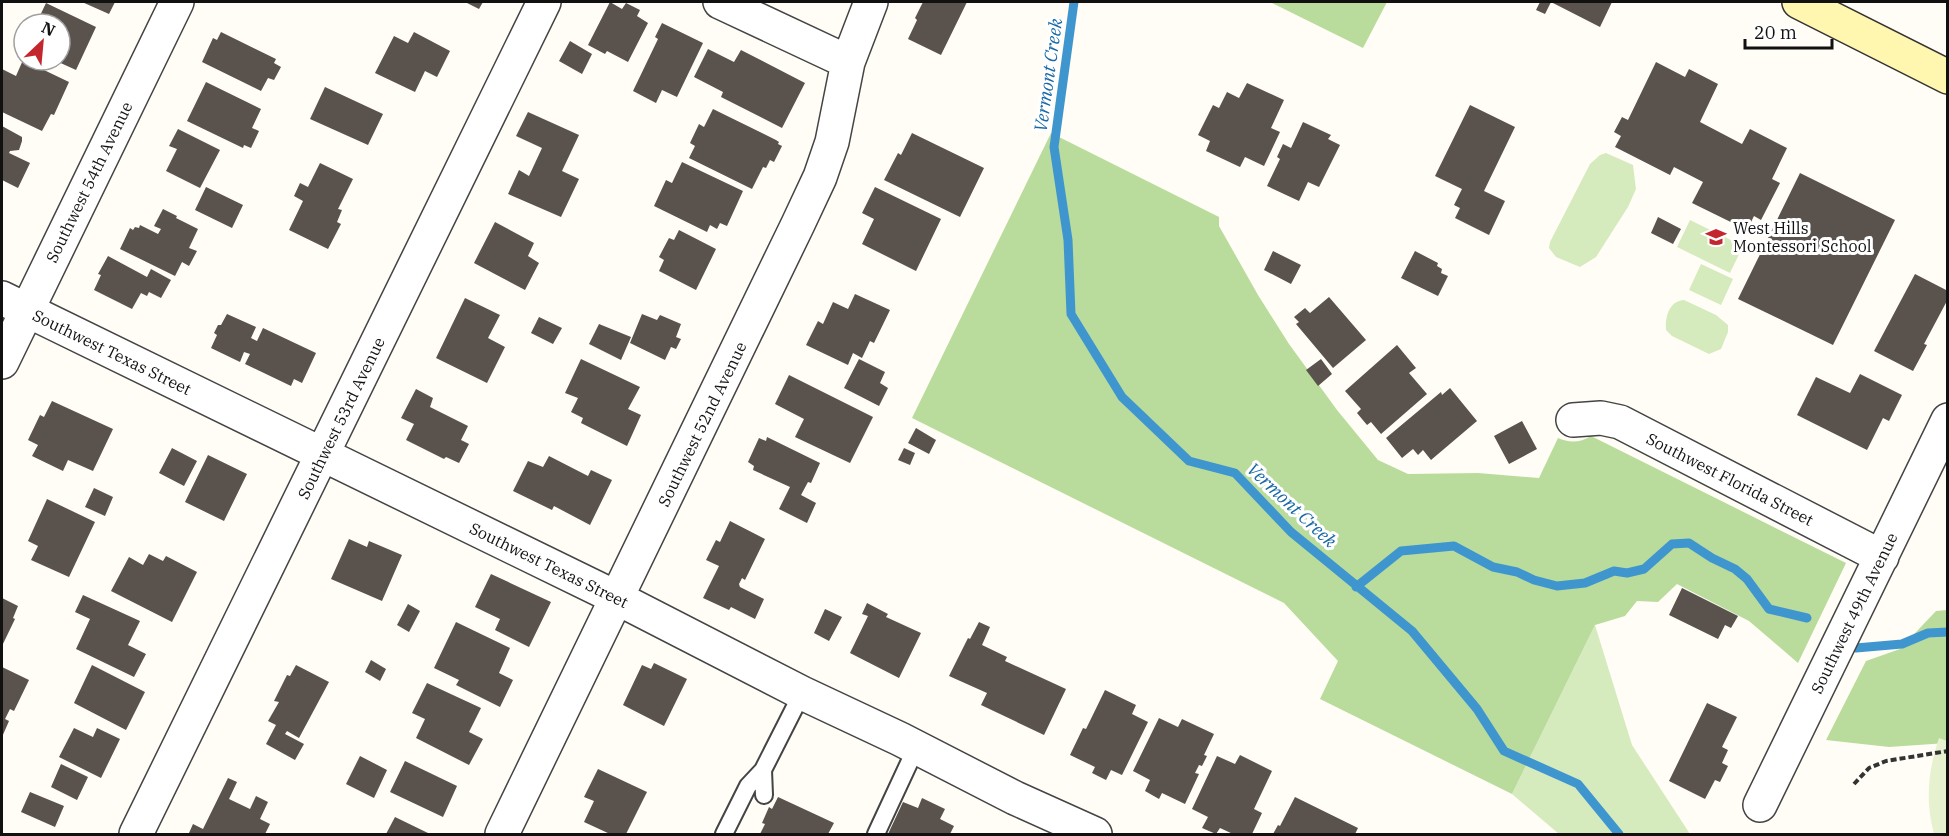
<svg xmlns="http://www.w3.org/2000/svg" width="1949" height="836" viewBox="0 0 1949 836" font-family="'IBM Plex Serif',serif">
	<style>
		.green { fill: #d5ebbd }
		.forest { fill: #b9dc9c }
		.pitch { fill: #e6f2cf }
		.lines { fill: none; stroke-linecap: round; stroke-linejoin: round }
		.stream { stroke: #3f96cf; stroke-width: 9 }
		.building { fill: #5a524d }
		.lane-casing { stroke: #444; stroke-width: 20 }
		.street-casing { stroke: #444; stroke-width: 36 }
		.secondary-casing { stroke: #333; stroke-width: 36 }
		.path { stroke: #333; stroke-width: 4; stroke-dasharray: 6 3; stroke-linecap: butt }
		.lane { stroke: #fff; stroke-width: 16 }
		.street { stroke: #fff; stroke-width: 33 }
		.secondary { stroke: #fff6b0; stroke-width: 33 }
		.labels { text-anchor: middle; dominant-baseline: central; stroke-width: 6; stroke-linejoin: round; paint-order: stroke }
		.street-label { font-size: 16px; fill: #111; stroke: #fff }
		.poi-label { font-size: 16px; fill: #111; stroke: #fff; text-anchor: start }
		.water-label { font-size: 18px; font-style: italic; fill: #1768a6; stroke: #fff }
	</style>
	<rect width="100%" height="100%" fill="#fffdf5"/>
	<path class="green" d="M1606,153L1633,165L1636,189L1628,207L1596,257L1580,267L1556,257L1549,248L1550,242L1590,164L1600,155Z
		M1690,220L1743,246L1730,273L1677,247Z
		M1701,264L1733,279L1721,305L1689,290Z
		M1684,300L1716,315L1728,325V332L1721,349L1709,354L1672,336L1666,330C1665,317 1669,301 1684,300Z
		M1595,625L1632,745L1690,834H1559L1512,794Z"/>
	<path class="forest" d="M1270,2H1387L1363,48Z
		M1051,133L1219,217V226L1258,295L1289,344L1337,410L1378,460L1408,474L1478,473L1539,478L1558,438C1569,443 1580,443 1591,436L1846,563L1798,663L1749,621L1677,584L1658,602L1637,601L1625,616L1595,625L1512,794L1320,699L1338,661L1284,603L912,418Z
		M1947,610V743L1889,747L1826,740L1866,661L1900,649L1936,611Z"/>
	<path class="pitch" d="M1939,738L1947,741V834H1934C1925,801 1928,771 1939,738Z"/>
	<g class="lines">
		<path class="stream" d="M1074,2L1054,147L1068,240L1071,314L1122,397L1189,461L1235,473L1291,532L1412,631L1477,709L1504,751L1578,784L1619,834
			M1356,587L1401,551L1454,546L1493,567L1517,572L1534,580L1557,586L1585,583L1614,571L1627,573L1644,569L1672,544L1689,543L1712,558L1735,569L1747,579L1769,609L1807,618
			M1856,648L1902,644L1928,633L1948,632"/>
	</g>
	<path class="building" d="M82,2H115L109,14Z
		M465,2H483L479,9Z
		M610,2L622,9L626,3L640,10L637,16L648,23L628,62L607,51L605,54L588,45Z
		M923,2H967L941,55L908,39L917,20L915,18Z
		M1540,2H1612L1600,27L1551,2L1545,14L1536,10Z
		M46,3L96,27L76,70L54,60H60V24H36Z
		M662,23L703,43L677,97L662,90L656,103L633,91L658,39L655,37Z
		M221,32L276,59L274,63L281,67L274,80L268,78L261,91L202,62L213,38L217,40Z
		M414,32L450,51L437,77L425,71L415,92L375,73L394,36L408,43Z
		M570,41L592,54L582,74L559,61Z
		M708,49L734,62L741,50L805,83L782,128L721,97L723,92L694,77Z
		M23,60L69,82L54,115L51,114L42,131L2,112V69L16,76Z
		M1656,62L1685,77L1689,69L1718,84L1700,122L1742,144L1750,129L1787,148L1772,179L1780,183L1761,220L1754,216L1747,230L1692,203L1703,182L1674,167L1670,175L1615,147L1621,136L1614,132L1622,117L1628,120Z
		M206,82L261,109L252,128L259,131L251,148L244,145L243,148L187,121Z
		M1247,83L1284,100L1271,128L1280,132L1264,166L1245,157L1240,167L1206,151L1210,141L1198,135L1213,105L1219,108L1227,92L1239,98Z
		M325,87L383,114L368,145L310,119Z
		M1470,105L1515,127L1484,191L1505,201L1489,235L1455,218L1460,208L1454,205L1462,189L1435,176Z
		M713,109L776,140L779,142L778,144L782,146L774,162L770,160L766,168L763,167L752,189L689,158L695,146L690,143L699,124L704,127Z
		M528,112L579,135L562,171L579,179L561,217L508,194L519,170L529,176L542,148L516,136Z
		M1303,122L1331,135L1328,139L1340,145L1319,187L1308,182L1299,201L1267,186L1280,159L1277,157L1283,144L1291,148Z
		M2,126L22,137V141L19,150L10,151L9,153L30,163L18,188L2,180Z
		M178,129L220,150L200,188L166,171L177,149L169,146Z
		M912,133L984,168L960,217L884,180L898,153L901,155Z
		M682,162L743,191L727,226L720,223L717,229L710,225L707,232L654,206L666,180L672,183Z
		M320,163L353,179L338,209L342,210L337,222L341,224L328,249L289,230L303,201L294,196L300,183L308,187Z
		M1800,173L1895,220L1833,345L1738,299Z
		M206,187L243,205L232,228L195,210Z
		M875,187L941,219L916,271L862,244L874,219L862,213Z
		M163,209L177,216L176,218L198,229L189,248L197,251L189,266L182,262L175,276L120,249L130,228L133,230L135,227L139,228L140,225L158,234L161,229L154,226Z
		M1658,217L1681,229L1673,244L1651,233Z
		M495,222L534,243L528,256L539,263L525,290L474,263Z
		M679,230L716,249L696,290L659,271L664,260L659,257L669,238L674,240Z
		M1273,251L1301,265L1291,284L1264,270Z
		M1415,251L1438,263L1437,266L1442,269L1441,273L1448,276L1438,296L1401,278Z
		M108,256L147,277L151,269L171,280L161,298L149,292L147,296L141,293L132,309L94,290L101,275L98,274Z
		M1915,274L1948,291V299L1924,344L1927,345L1913,371L1874,351Z
		M855,294L890,310L874,343L870,341L862,358L853,353L848,365L806,345L818,321L823,324L833,302L848,309Z
		M1329,297L1366,340L1333,368L1296,324L1299,322L1294,317L1305,308L1310,313Z
		M465,298L500,315L488,338L505,347L487,383L436,358Z
		M227,314L256,327L251,338L257,341L263,328L316,353L302,383L294,379L291,386L245,364L250,354L244,352L240,362L211,348L217,335L214,333L218,325H221Z
		M642,314L657,320L660,315L681,324L676,337L681,339L676,349L671,347L665,360L630,343Z
		M539,317L562,328L553,344L531,333Z
		M599,324L631,337L621,360L589,344Z
		M1397,345L1416,368L1409,373L1427,394L1381,434L1371,422L1367,425L1357,413L1361,409L1345,391Z
		M581,359L640,387L628,409L641,415L627,446L581,423L583,418L571,412L578,398L565,393Z
		M859,359L885,372L880,383L888,388L879,406L844,388Z
		M1321,359L1332,374L1318,386L1306,370Z
		M1860,374L1902,395L1889,421L1883,418L1867,450L1797,415L1816,377L1850,393Z
		M789,375L873,417L850,463L795,437L804,419L775,404Z
		M1450,388L1477,421L1431,460L1423,450L1418,455L1413,449L1402,458L1386,438L1441,392L1442,395Z
		M416,389L433,398L430,407L468,426L461,440L469,444L459,463L446,457L444,459L406,440L414,424L401,418Z
		M52,401L113,429L93,471L68,460L63,471L32,456L38,445L28,440L40,415L44,417Z
		M1522,421L1537,449L1509,464L1494,436Z
		M916,428L936,440L929,454L908,443Z
		M767,437L820,463L811,483L808,482L801,495L816,503L807,523L779,509L790,487L753,470L754,466L748,462L759,438L766,441Z
		M172,448L197,461L184,486L159,473Z
		M904,448L915,453L910,465L898,460Z
		M208,455L247,474L224,521L185,502Z
		M549,456L588,476L591,470L612,480L590,525L554,506L552,510L513,491L528,461L543,467Z
		M94,488L113,497L105,516L85,507Z
		M47,499L95,522L69,577L31,560L38,546L28,541Z
		M730,521L765,539L745,580L742,578L739,584L740,587L764,599L755,619L731,607L729,610L703,598L719,566L706,560L716,540L720,542Z
		M349,539L367,547L369,541L402,555L382,601L331,579Z
		M149,554L163,561L166,556L197,572L172,622L111,591L129,557L143,565Z
		M491,574L551,602L529,647L495,630L500,619L475,607Z
		M1682,588L1738,616L1731,628L1725,625L1718,639L1669,615Z
		M83,595L140,621L128,645L146,654L134,677L76,649L90,619L75,612Z
		M2,598L18,606L13,618L15,619L2,646Z
		M867,603L888,614L886,617L921,633L899,678L850,653L868,616L862,614Z
		M408,604L420,611L409,632L397,625Z
		M825,609L842,617L829,641L814,633Z
		M456,622L510,648L499,673L513,680L500,707L456,685L459,680L434,668Z
		M979,622L990,627L982,645L1007,657L1005,661L1066,689L1044,735L981,705L987,693L949,676L968,638L970,639Z
		M371,660L386,669L380,681L365,672Z
		M654,663L687,679L664,726L623,705L642,665L651,669Z
		M92,665L145,692L126,730L74,703Z
		M296,665L329,682L299,738L287,731L285,734L304,744L295,760L266,744L276,725L268,721L279,702L274,701L287,675L290,676Z
		M2,667L29,680L14,711L10,709L5,719L9,721L2,737Z
		M427,683L481,708L469,732L483,739L469,765L416,738L425,719L412,713Z
		M1105,690L1136,705L1132,714L1148,722L1122,775L1111,770L1106,780L1092,773L1095,767L1070,755L1083,728L1086,729Z
		M1707,703L1737,717L1722,747L1728,750L1722,763L1728,766L1720,782L1715,780L1705,799L1669,781Z
		M1159,718L1178,727L1182,719L1214,734L1204,755L1207,756L1202,766L1199,765L1195,773L1199,774L1185,804L1162,793L1159,799L1145,791L1150,780L1133,771Z
		M74,728L93,737L97,728L120,739L101,778L59,757Z
		M1240,755L1272,771L1254,809L1262,813L1252,834H1233L1220,828L1216,834L1202,828L1208,817L1192,809L1217,756L1235,764Z
		M360,756L387,770L374,798L346,784Z
		M405,761L457,786L443,817L390,792Z
		M61,764L88,777L77,800L51,787Z
		M598,769L647,792L626,834H610L584,822L594,801L584,797Z
		M228,778L237,782L229,799L250,809L256,796L268,802L260,819L270,824L265,834H193L189,833L193,824L203,829Z
		M30,792L64,806L55,827L21,812Z
		M778,797L834,823L828,834H760L765,824L762,823L769,807L772,809Z
		M1295,797L1358,828L1355,834H1273L1278,825L1280,826Z
		M922,798L945,809L940,819L954,826L950,834H888L903,802L918,808Z
		M395,817L430,834H386Z"/>
	<g class="lines">
		<g class="lane-casing">
			<path id="lane" d="M763,770L764,795
				M724,834L748,786L763,770L802,693
				M876,834L916,748"/>
		</g>
		<g class="street-casing">
			<path id="street" d="M720,2L848,62
				M2,298L617,598L802,693L900,739L1015,798L1095,834
				M2,362L177,2
				M1573,420L1601,418L1620,422L1882,557
				M1760,805L1948,420
				M136,834L544,2
				M502,834L798,224L820,177L832,142L848,62L871,2"/>
		</g>
		<g class="secondary-casing">
			<path id="secondary" d="M1799,2L1948,77"/>
		</g>
		<path class="path" d="M1854,784L1869,768L1886,761L1948,751"/>
		<use href="#lane" class="lane"/>
		<use href="#street" class="street"/>
		<use href="#secondary" class="secondary"/>
	</g>
	<defs>
		<g id="school-bare" transform="scale(1.62)"><path d="M0-5L7-2L0 1L-7-2ZM-4 1L0 2.5L4 1V4Q0 6-4 4Z" fill="#c4262e" stroke="#fff" stroke-width="2.5" paint-order="stroke"/></g>
	</defs>
	<g fill-rule="evenodd">
		<use href="#school-bare" x="1716" y="237"/>
	</g>
	<g class="labels">
		<g class="street-label">
			<text transform="translate(89 182) rotate(-64)">Southwest 54th Avenue</text>
			<text transform="translate(112 352) rotate(26)">Southwest Texas Street</text>
			<text transform="translate(341 418) rotate(-64)">Southwest 53rd Avenue</text>
			<text transform="translate(702 424) rotate(-64)">Southwest 52nd Avenue</text>
			<text transform="translate(1730 479) rotate(27)">Southwest Florida Street</text>
			<text transform="translate(549 565) rotate(26)">Southwest Texas Street</text>
			<text transform="translate(1854 613) rotate(-64)">Southwest 49th Avenue</text>
		</g>
		<g class="poi-label">
			<text x="1733" y="228">West Hills<tspan x="1733" dy="18">Montessori School</tspan></text>
		</g>
		<g class="water-label">
			<text transform="translate(1048 75) rotate(-82)">Vermont Creek</text>
			<text transform="translate(1292 505) rotate(43)">Vermont Creek</text>
		</g>
	</g>
	<rect width="1949" height="836" fill="none" stroke="#111111" stroke-width="6"/>
	<g transform="translate(42 42) rotate(26)"><circle r="28" fill="#ffffff" stroke="#a0a0a0" stroke-width="1.5"/>
	<path d="M0-4.5L10 22L0 15L-10 22Z" fill="#c4262e"/>
	<text y="-9" font-size="16" font-weight="bold" text-anchor="middle" fill="#111111">N</text>
	</g>
	<path d="M1745 39v9h87v-9" fill="none" stroke="#111111" stroke-width="3"/>
	<text x="1754" y="39" font-size="18" fill="#111111" stroke="#ffffff" stroke-width="4.5" paint-order="stroke">20 m</text>
</svg>
